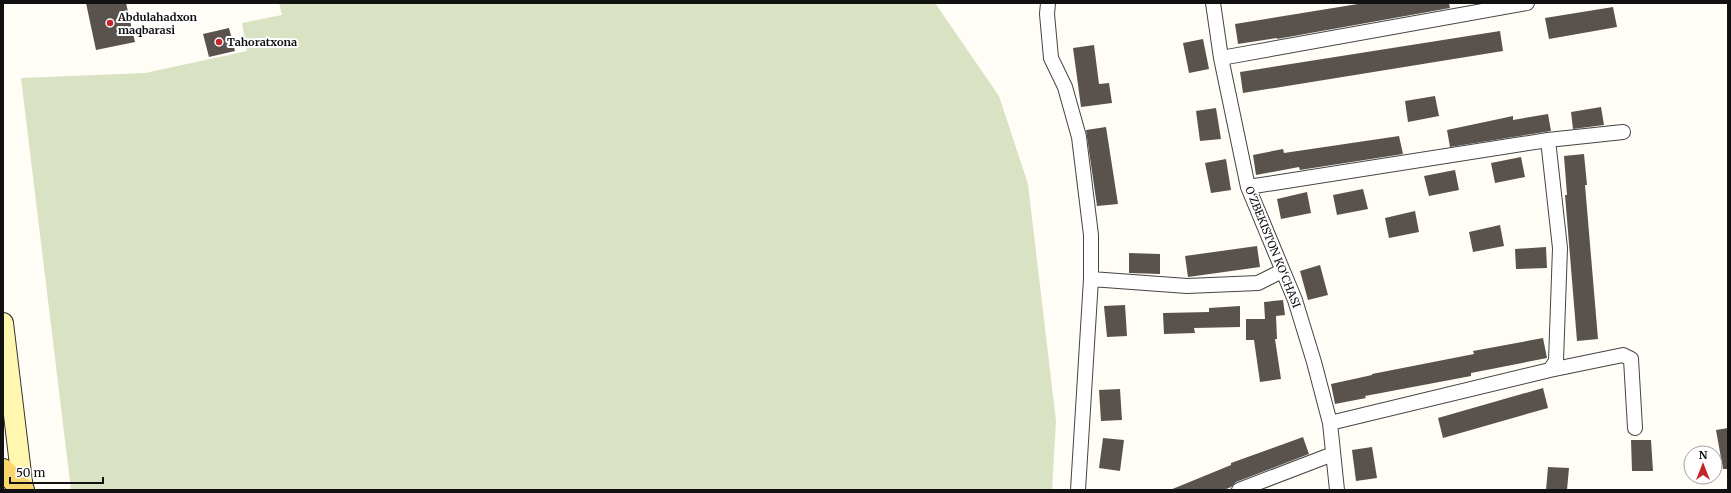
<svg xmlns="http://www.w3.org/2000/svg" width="1731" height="493" viewBox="0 0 1731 493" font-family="Merriweather,serif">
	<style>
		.cemetery { fill: #d9e3c4 }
		.building { fill: #5a524d }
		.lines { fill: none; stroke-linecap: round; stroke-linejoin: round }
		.street-casing { stroke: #444; stroke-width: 16 }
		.secondary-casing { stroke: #333; stroke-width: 22 }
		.primary-casing { stroke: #222; stroke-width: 24 }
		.street { stroke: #fff; stroke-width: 14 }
		.secondary { stroke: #fff6b0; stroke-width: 20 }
		.primary { stroke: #f9d66b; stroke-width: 22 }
		.poi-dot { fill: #c4262e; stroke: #fff; stroke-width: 1.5 }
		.labels { text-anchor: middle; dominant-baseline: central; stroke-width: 4; stroke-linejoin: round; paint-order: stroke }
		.poi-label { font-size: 11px; font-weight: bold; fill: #111; stroke: #fff; text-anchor: start }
		.street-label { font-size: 11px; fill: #111; stroke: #fff }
	</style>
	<rect width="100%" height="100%" fill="#fffdf5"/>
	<path class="cemetery" d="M279,3H935L999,96L1028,184L1056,421L1052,490H71L21,78L145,73L247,51L242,23L282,15Z"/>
	<path class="building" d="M86,3H126L135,42L96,50Z
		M1364,3H1449L1450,8L1277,39V38L1238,44L1235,24Z
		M1613,7L1617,27L1549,39L1545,18Z
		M229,28L235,51L209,57L203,34Z
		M1500,31L1503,51L1243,93L1240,72Z
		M1203,39L1209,69L1189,73L1183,43Z
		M1094,45L1099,84L1109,83L1112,103L1081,107L1073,48Z
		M1435,96L1439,116L1408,122L1405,101Z
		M1601,107L1604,125L1573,129L1571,112Z
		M1216,108L1221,139L1200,141L1196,111Z
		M1548,114L1551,131L1450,147L1447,130L1513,116V120Z
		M1106,127L1118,204L1097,206L1086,130Z
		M1399,136L1403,154L1300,170L1299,167L1256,175L1253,155L1283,149L1284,153Z
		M1584,154L1587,185H1585L1598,339L1577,341L1565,195H1567L1564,156Z
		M1521,157L1525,177L1495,183L1491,163Z
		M1226,159L1231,190L1211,193L1205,163Z
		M1455,170L1459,190L1429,196L1424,176Z
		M1363,189L1368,209L1337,215L1333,195Z
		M1307,192L1311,213L1281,219L1277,199Z
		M1415,211L1419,232L1389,238L1385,218Z
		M1500,225L1504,246L1473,252L1469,232Z
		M1257,246L1260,267L1188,277L1185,256Z
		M1546,247L1547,268L1516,269L1515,249Z
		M1129,253L1160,254V274L1129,273Z
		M1320,265L1328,295L1308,300L1300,271Z
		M1283,300L1285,315L1276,316L1277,339H1275L1281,379L1260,382L1254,340H1246V319H1265L1264,302Z
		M1125,305L1127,336L1107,337L1104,306Z
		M1240,306V327L1194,328L1195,333L1164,334L1163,313L1209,312V308Z
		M1543,338L1547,358L1471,373V376L1365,396L1366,398L1335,404L1331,384L1372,375V374L1474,354L1473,351Z
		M1543,388L1548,408L1443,438L1438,418Z
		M1120,389L1122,420L1101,421L1099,390Z
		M1728,428V469H1723L1716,430Z
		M1303,437L1309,454L1236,482L1231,487L1224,490H1170L1231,465V463Z
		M1103,438L1124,440L1120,471L1099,468Z
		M1631,440H1651L1653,471H1632Z
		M1372,447L1377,478L1356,481L1352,450Z
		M1548,467L1569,468L1567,490H1546Z"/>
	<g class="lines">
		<g class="street-casing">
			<path id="street" d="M1048,3L1047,14L1051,58L1065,87L1079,137L1091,235V279L1078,490
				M1213,3L1221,58L1248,187L1295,300L1314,362L1330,423L1337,490
				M1221,58L1527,3
				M1248,187L1548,140L1623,132
				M1091,279L1187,286L1258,283L1282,271
				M1550,370L1623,355L1631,359L1635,428
				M1330,423L1550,370L1556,361L1560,248L1548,140
				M1239,490L1333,454"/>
		</g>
		<g class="secondary-casing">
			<path id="secondary" d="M3,323L23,490"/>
		</g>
		<g class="primary-casing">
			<path id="primary" d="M3,470L23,490"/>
		</g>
		<use href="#street" class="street"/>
		<use href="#secondary" class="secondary"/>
		<use href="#primary" class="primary"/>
	</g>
	<g class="poi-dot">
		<circle cx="110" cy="23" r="4"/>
		<circle cx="219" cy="42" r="4"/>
	</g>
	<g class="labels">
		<g class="poi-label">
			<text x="118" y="17">Abdulahadxon<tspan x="118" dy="13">maqbarasi</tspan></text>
			<text x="227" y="42">Tahoratxona</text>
		</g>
		<g class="street-label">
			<text transform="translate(1273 247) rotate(68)">O‘ZBEKISTON KO‘CHASI</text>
		</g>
	</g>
	<rect width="1731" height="493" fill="none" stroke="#111111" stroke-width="8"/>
	<g transform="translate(1703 465)"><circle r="19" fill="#ffffff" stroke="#a0a0a0"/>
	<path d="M0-3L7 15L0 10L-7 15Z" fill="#c4262e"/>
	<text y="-6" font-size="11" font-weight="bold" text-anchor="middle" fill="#111111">N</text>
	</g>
	<path d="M10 477v6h93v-6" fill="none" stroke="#111111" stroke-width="2"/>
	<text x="16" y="477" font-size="12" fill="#111111" stroke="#ffffff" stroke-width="3" paint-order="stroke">50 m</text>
</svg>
